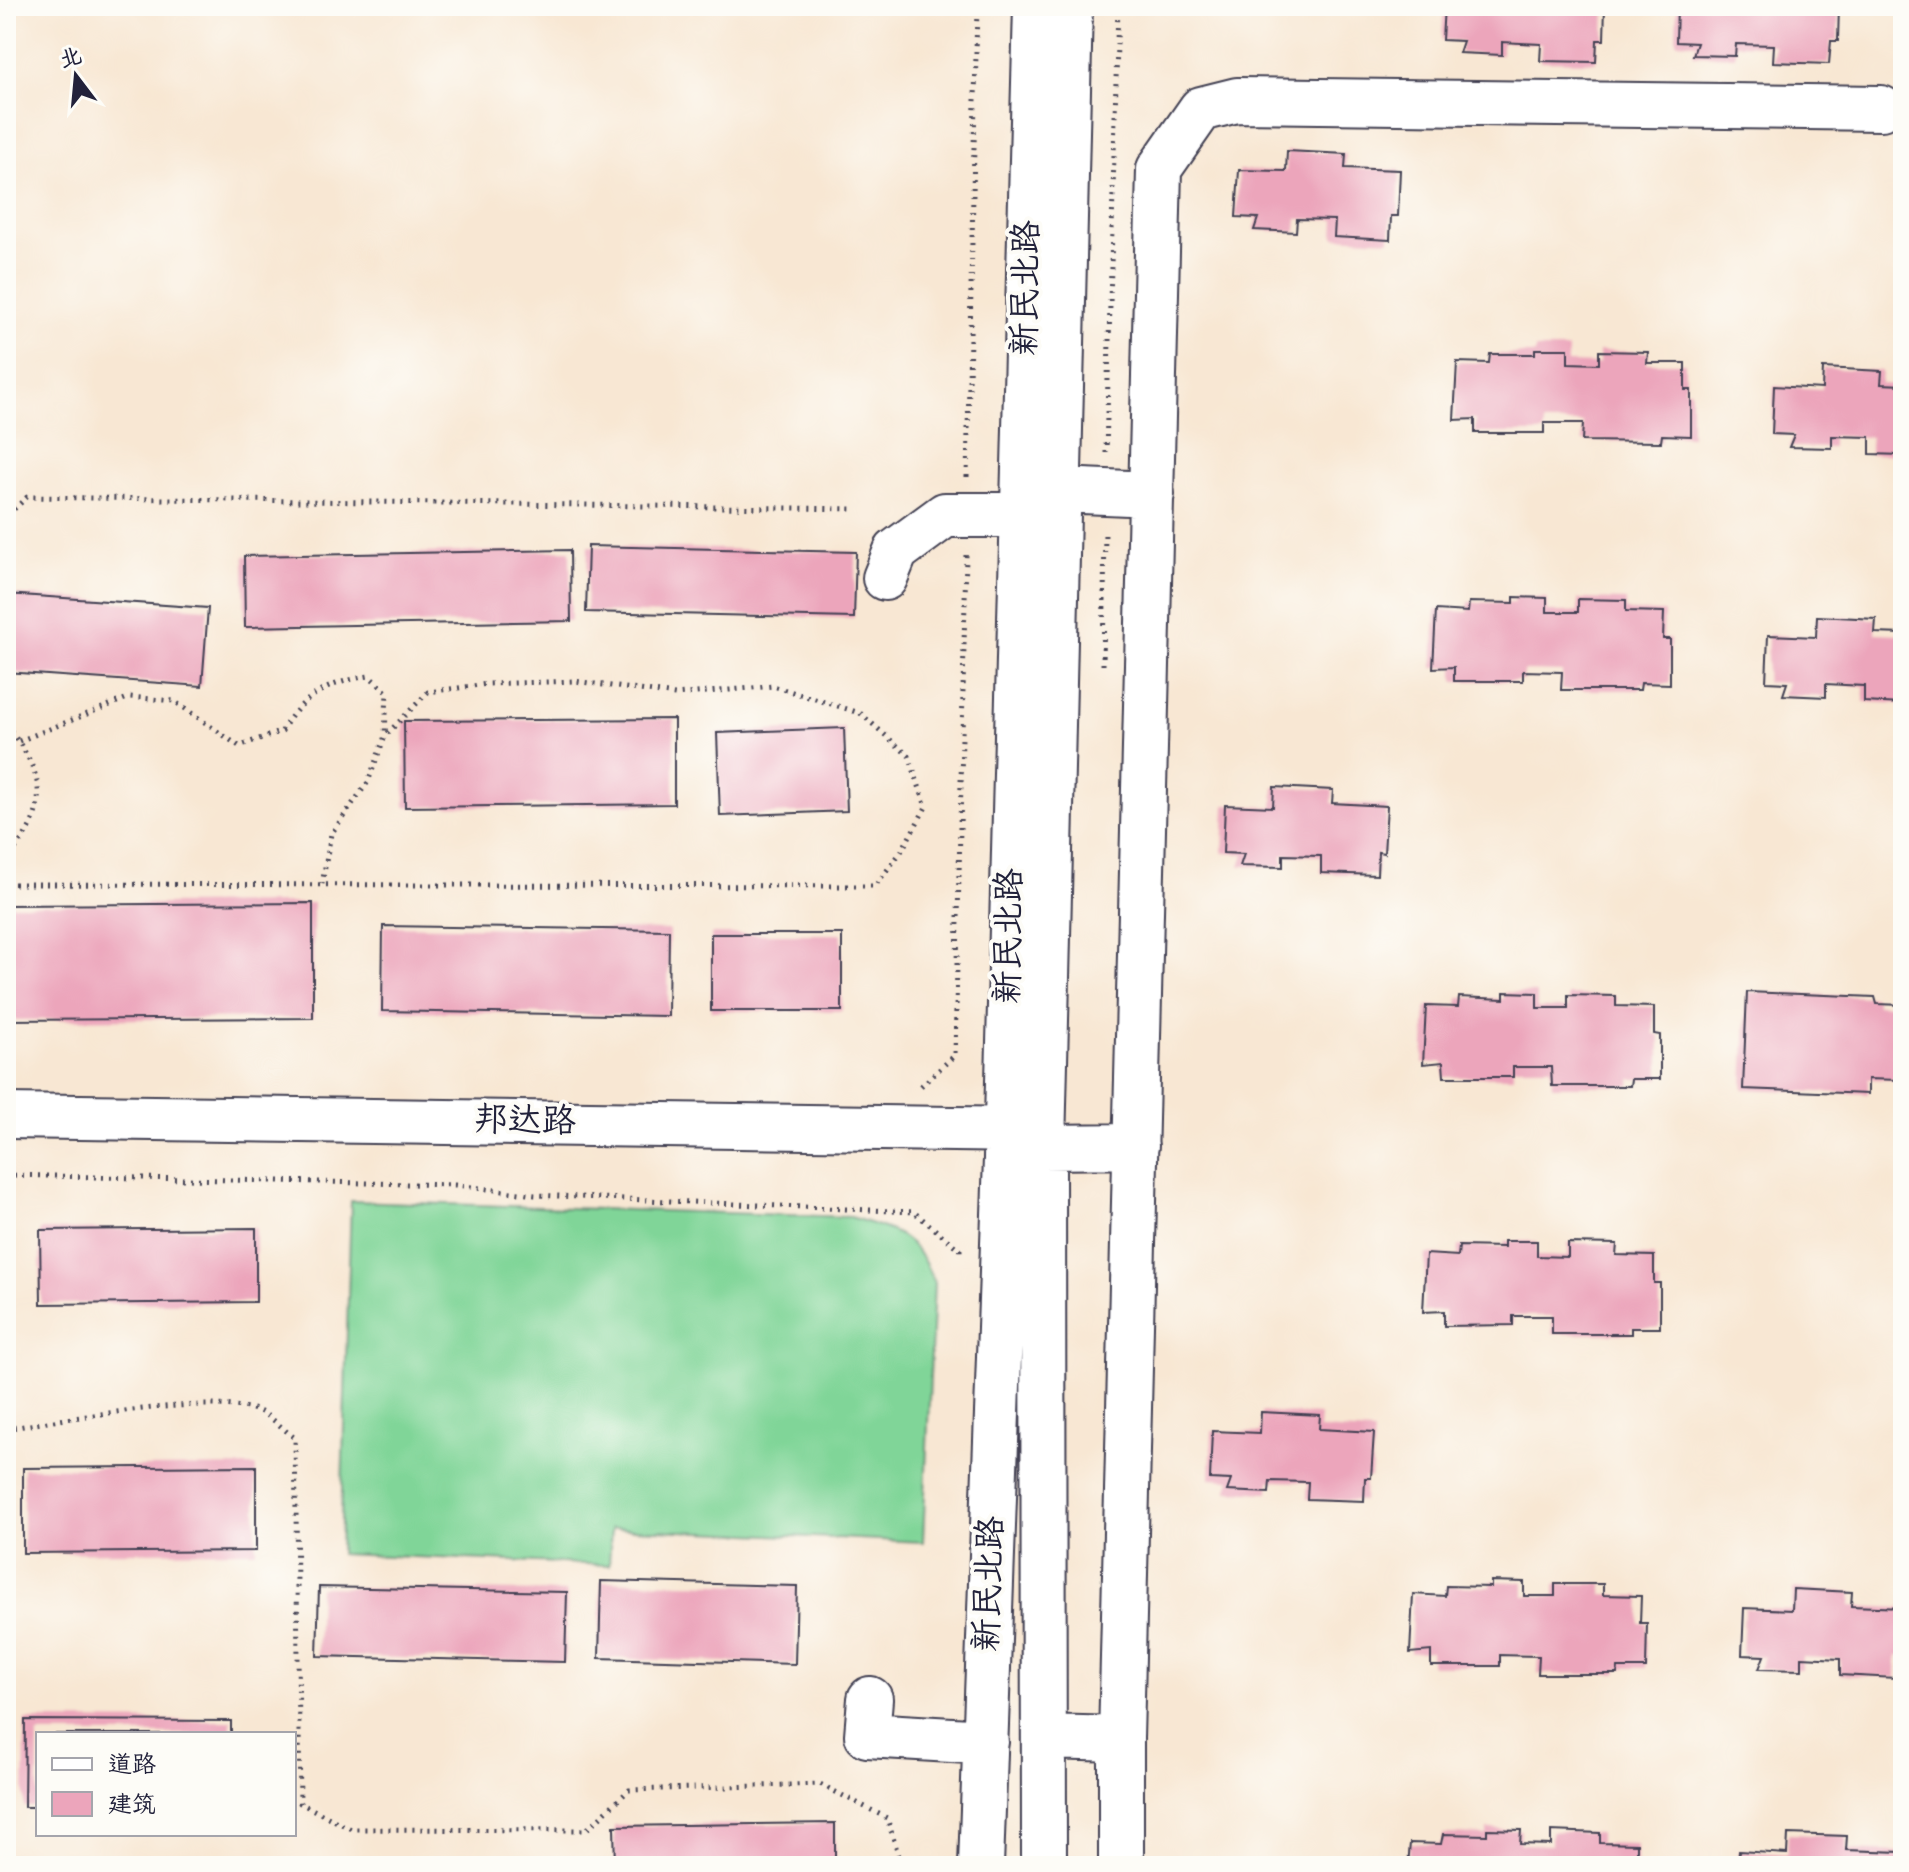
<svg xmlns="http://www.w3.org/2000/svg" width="1909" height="1872" viewBox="0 0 1909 1872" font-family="'Indie Flower','LXGW WenKai TC',sans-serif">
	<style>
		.grass { fill: #80d598; stroke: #517c6a; stroke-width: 2 }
		.building { fill: #eca5bb }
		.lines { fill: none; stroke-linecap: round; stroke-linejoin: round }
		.minor-casing { stroke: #424052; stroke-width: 48 }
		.path { stroke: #424052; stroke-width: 5; stroke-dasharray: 2 6; stroke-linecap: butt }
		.minor { stroke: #fff; stroke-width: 44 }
		.labels { text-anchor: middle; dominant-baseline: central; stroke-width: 8; stroke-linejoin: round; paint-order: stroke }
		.street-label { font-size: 34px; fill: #22223b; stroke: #fdfcf7 }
	</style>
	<rect width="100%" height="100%" fill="#fdfcf7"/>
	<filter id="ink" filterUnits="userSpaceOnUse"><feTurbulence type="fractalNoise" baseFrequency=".0125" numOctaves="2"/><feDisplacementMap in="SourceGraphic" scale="16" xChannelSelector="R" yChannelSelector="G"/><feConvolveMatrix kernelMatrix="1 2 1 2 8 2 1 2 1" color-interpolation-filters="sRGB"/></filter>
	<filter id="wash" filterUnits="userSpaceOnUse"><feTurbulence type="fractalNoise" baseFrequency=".006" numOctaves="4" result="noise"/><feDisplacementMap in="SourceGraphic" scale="32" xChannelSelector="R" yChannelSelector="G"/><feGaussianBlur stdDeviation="1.8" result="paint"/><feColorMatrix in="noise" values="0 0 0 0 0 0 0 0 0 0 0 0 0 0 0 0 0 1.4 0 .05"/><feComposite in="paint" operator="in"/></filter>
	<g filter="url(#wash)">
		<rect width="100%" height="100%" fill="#f8e7d3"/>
		<path class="grass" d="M351,1201L851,1217C898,1233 914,1233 934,1282L923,1542L611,1528L609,1565L340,1554Z"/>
		<g id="blocks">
			<path class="building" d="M1444,6H1605L1604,40H1597L1596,62L1540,61L1541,44L1502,42V55L1459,53L1463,41L1442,40Z
				M1677,6H1839L1838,41H1831L1829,64L1773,62L1774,45L1736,44L1735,56L1693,55L1697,43L1676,42Z
				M1287,151L1346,154L1345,168L1400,170L1398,216H1391L1390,240L1334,237L1335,220L1297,219L1296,232L1254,230L1258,218L1236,217L1239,170L1286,171Z
				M1535,349H1568V363L1599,364V351L1648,352L1647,363H1685V390H1691V436L1662,435L1661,442L1582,441L1583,423H1544V433H1475V419L1454,420L1457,362L1489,363L1490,354H1535Z
				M1823,368L1882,371L1881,384L1903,385V455L1870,454V437L1832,436V448L1789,447L1794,435L1772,434L1774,386L1822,389Z
				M588,546L856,552L854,618L586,612Z
				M570,550L571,621L245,627L244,556Z
				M6,594L208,608L202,686L6,672Z
				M1514,597L1547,598V612H1578V599L1626,600V611L1664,612L1663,639H1670V684L1641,683L1640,690H1561L1562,672L1523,671V681H1454V667L1433,668L1436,610L1468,612L1469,602L1514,603Z
				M1817,616L1876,619L1875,633L1903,634V704L1864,702V686L1826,684V697L1783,695L1787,683L1766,682L1768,635L1816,637Z
				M674,719V804L405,807L404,721Z
				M844,728L847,811L720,816L717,733Z
				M1274,787L1333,790L1332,803L1387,806L1384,853L1378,852L1377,875L1321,873V856L1283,855V867L1240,866L1244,854L1223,853L1225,805L1273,807Z
				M313,903V1018L6,1020V905Z
				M383,926L669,930L668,1016L382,1011Z
				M711,934H842V1011H711Z
				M1504,992L1537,993V1008H1568V995L1616,996V1006L1654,1007V1034L1660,1035V1079H1631L1630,1086H1552L1551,1067H1513V1077H1444L1443,1062L1423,1064L1426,1006L1458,1007L1459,997L1504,999Z
				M1747,992L1875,997L1877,1004L1903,1005L1900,1080L1868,1079V1094L1743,1089Z
				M256,1228V1302L41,1304L40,1230Z
				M1504,1241H1537V1256L1568,1257V1243L1617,1244L1616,1255L1654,1256V1283H1660V1328H1631V1334H1552V1316H1513V1325L1444,1326V1311L1423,1312L1426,1254L1458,1256L1459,1246L1504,1247Z
				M1261,1412L1320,1415L1319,1429L1374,1432L1371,1478H1365L1364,1501L1307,1499L1308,1482L1270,1481L1269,1493L1227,1491L1231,1480L1210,1479L1212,1431L1260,1433Z
				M256,1466V1551L23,1553V1468Z
				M601,1581L797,1586L795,1664L599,1658Z
				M1491,1581L1524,1582V1596H1555V1584H1603V1595L1641,1596L1640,1623H1647L1646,1668H1618L1617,1674H1538L1539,1656L1500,1655V1666H1431V1651L1410,1653L1413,1594L1445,1596L1446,1586L1491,1587Z
				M319,1587L567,1592L565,1662L317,1656Z
				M1793,1589L1852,1592L1851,1606L1903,1608V1655H1897L1896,1678L1840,1675V1659L1802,1657V1670L1759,1669L1764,1656L1742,1655L1744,1608L1792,1610Z
				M25,1720L231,1721V1734H38V1807H24Z
				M835,1823V1866H615L614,1826Z
				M1487,1829L1521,1830L1520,1844L1551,1845V1831L1600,1833V1843L1637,1844V1866H1408L1410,1843L1441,1844L1443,1834L1487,1835Z
				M1788,1834L1847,1836L1846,1850L1901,1852L1900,1866H1738L1739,1851L1787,1854Z"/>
		</g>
	</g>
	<g filter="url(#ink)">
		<use href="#blocks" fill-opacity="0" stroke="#424052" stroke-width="2"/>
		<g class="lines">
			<g class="minor-casing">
				<path id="minor" d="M1059,490L1152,494
					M885,578L896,551L945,515H1022
					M6,1116L1034,1130
					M1043,1147L1136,1146
					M870,1699L867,1735L986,1742
					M1044,1737L1121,1739
					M981,1866L1006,1158L1036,6
					M1044,1866L1043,1147L1070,6
					M1121,1866V1739L1159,169L1201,109L1237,100L1881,108"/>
			</g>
			<path class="path" d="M1106,453L1118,6
				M967,477L977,6
				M6,531L11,512L27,497L857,509
				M1103,665L1105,531
				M6,725C46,775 52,810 6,859
				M19,741L130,697L174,701L239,746L282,731C301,696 330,682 369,676L387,692L385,735
				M6,884L875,886L901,852L926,807L909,756L860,713L773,686L675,695L575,681L487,684L428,692L385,736L368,782L331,834L322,884
				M921,1086L955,1055L966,555
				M6,1175L455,1185L535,1195L914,1212L960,1250V1253
				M6,1429C59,1420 216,1392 261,1412C273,1418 284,1430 295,1438L300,1803L351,1829L586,1830L629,1790L820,1784L887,1818L902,1866"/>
			<use href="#minor" class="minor"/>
		</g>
	</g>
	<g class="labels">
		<g class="street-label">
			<text transform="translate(1028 288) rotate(-89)">新民北路</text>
			<text transform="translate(1011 936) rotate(-89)">新民北路</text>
			<text transform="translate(525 1123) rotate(1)">邦达路</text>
			<text transform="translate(991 1584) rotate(-88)">新民北路</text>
		</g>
	</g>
	<rect width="1909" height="1872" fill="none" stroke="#fdfcf7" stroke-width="32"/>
	<rect x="36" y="1732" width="260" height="104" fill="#fdfcf7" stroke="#a5a5ac" stroke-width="2"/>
	<rect x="52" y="1758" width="40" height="12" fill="#ffffff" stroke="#a5a5ac" stroke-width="2"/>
	<text x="108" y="1772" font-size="24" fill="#22223b">道路</text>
	<rect x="52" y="1792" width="40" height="24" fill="#eca5bb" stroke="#a5a5ac" stroke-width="2"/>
	<text x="108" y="1812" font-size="24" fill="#22223b">建筑</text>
	<g transform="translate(76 76) rotate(344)" stroke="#fdfcf7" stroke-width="6" paint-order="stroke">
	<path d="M0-6L14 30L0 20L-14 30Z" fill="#22223b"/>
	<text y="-12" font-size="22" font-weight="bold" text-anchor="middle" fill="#22223b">北</text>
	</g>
</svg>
